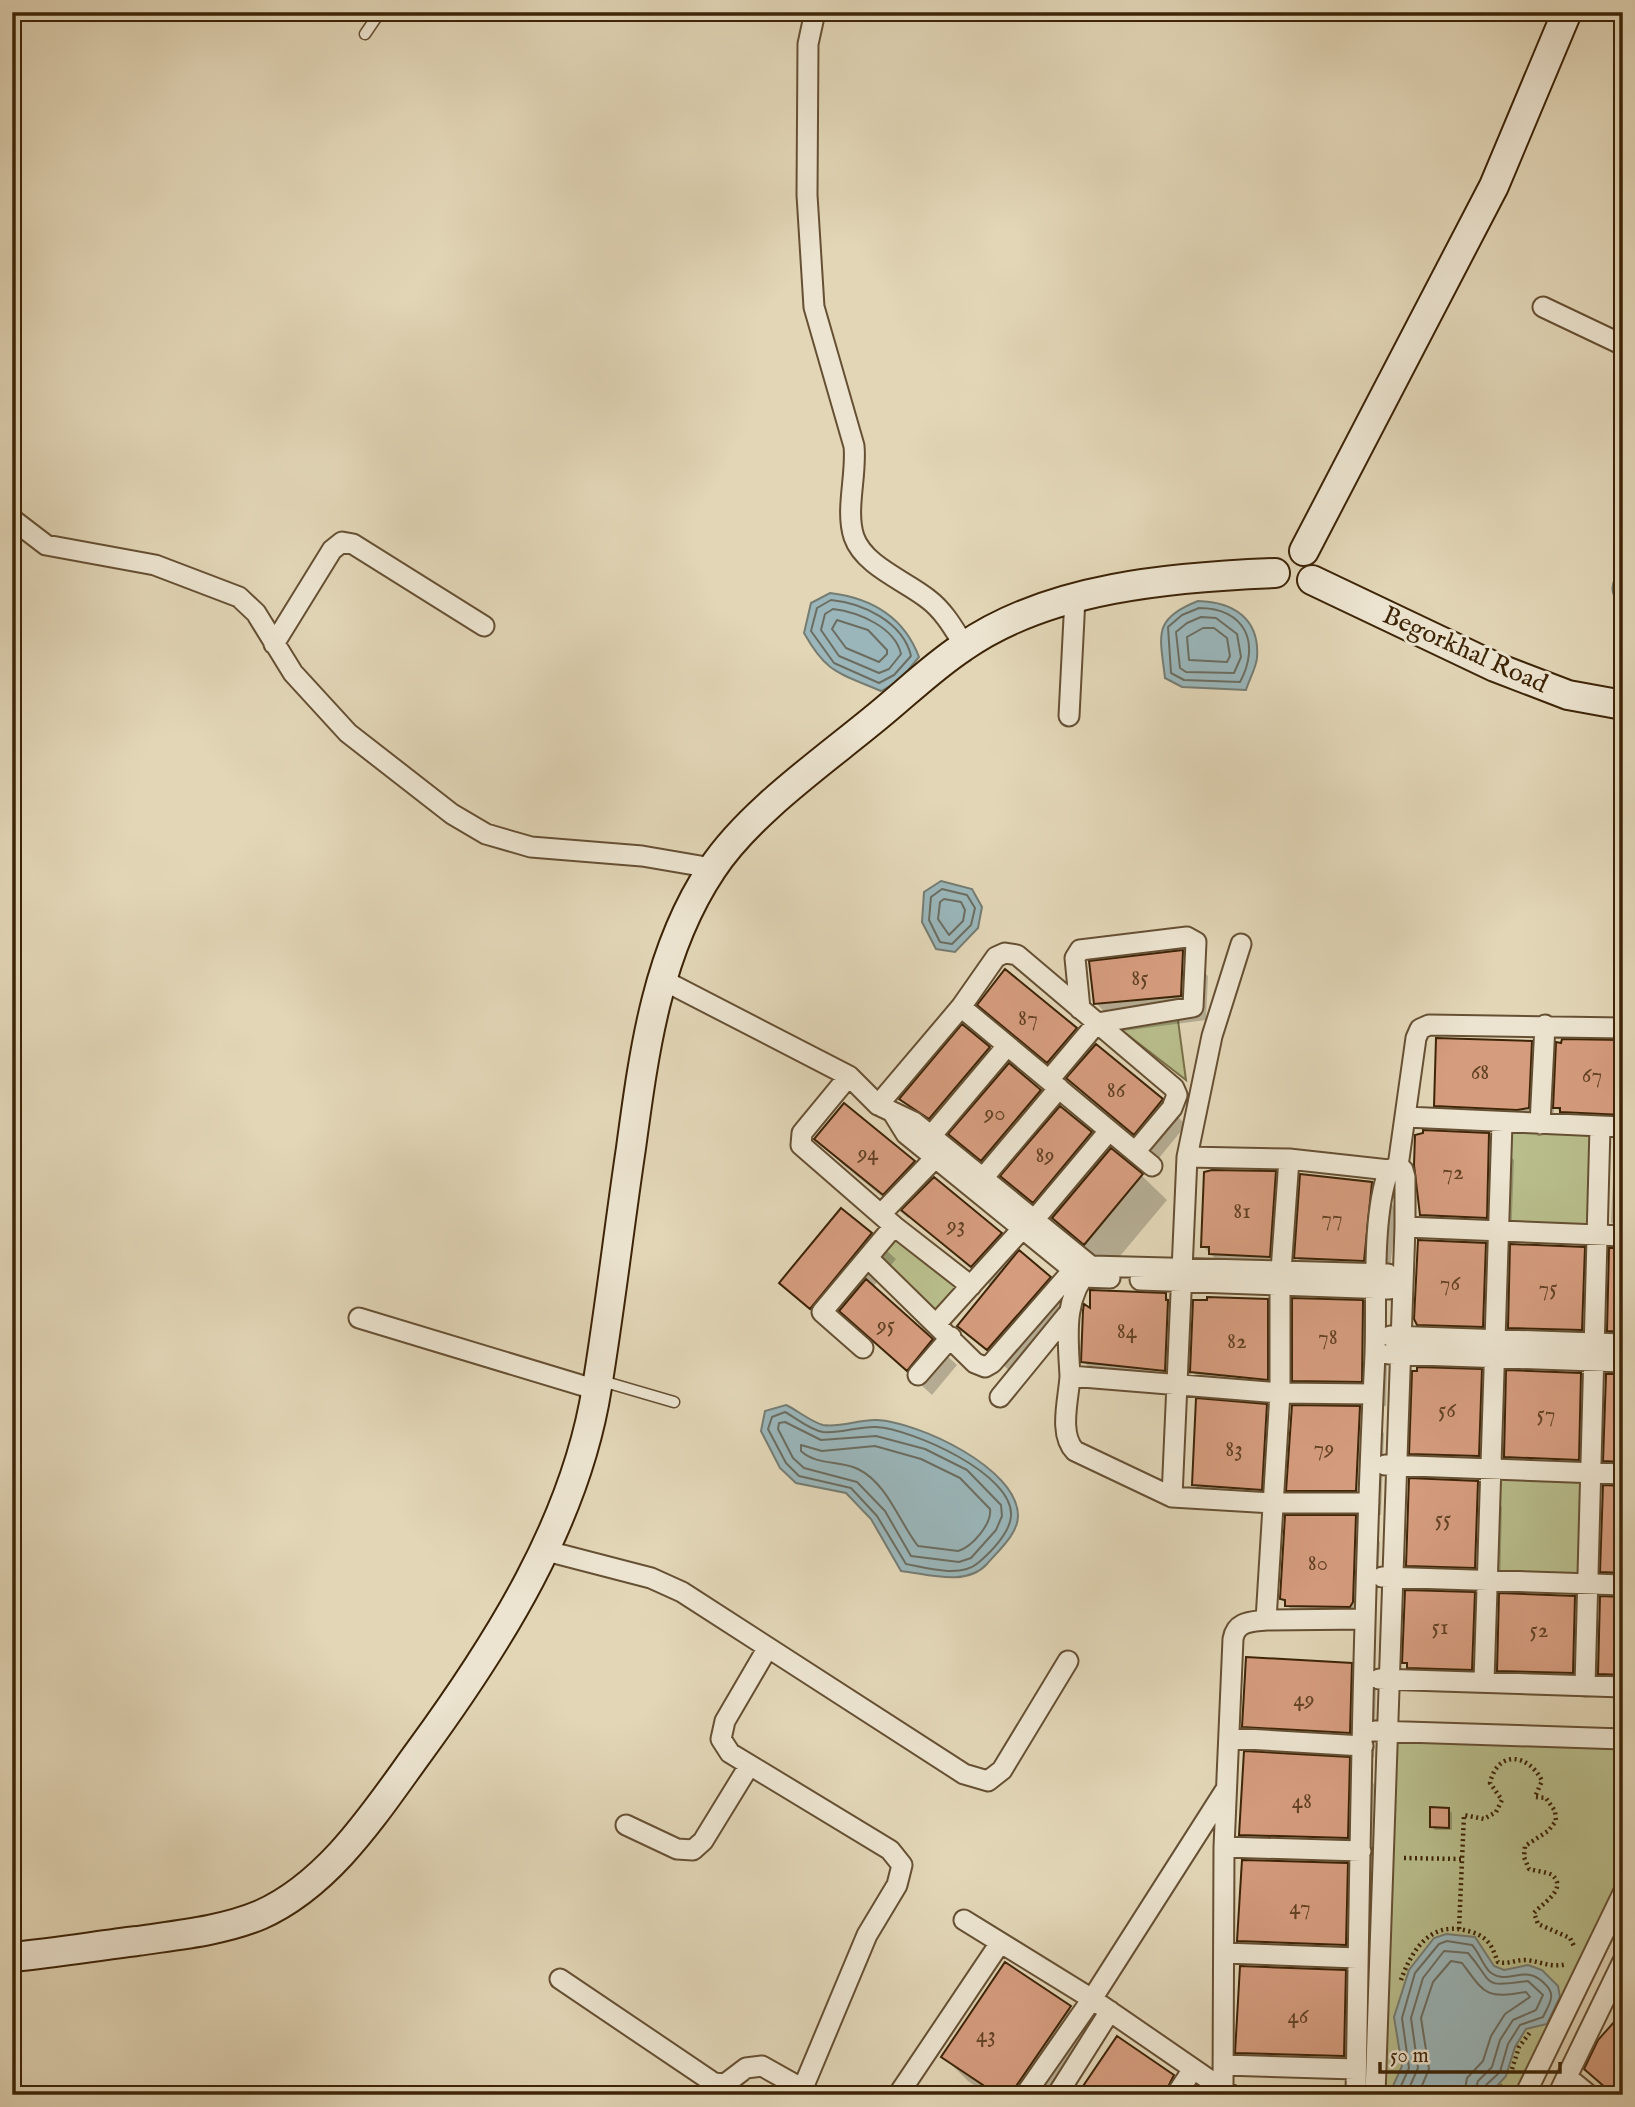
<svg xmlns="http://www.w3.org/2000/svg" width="1635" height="2107" viewBox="0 0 1635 2107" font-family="'IM FELL English',serif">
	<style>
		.green { fill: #b8bd8b; stroke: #7a7049; stroke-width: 2 }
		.water { fill: #9ab6ba; stroke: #757c72; stroke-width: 2 }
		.shadow { fill: #0003 }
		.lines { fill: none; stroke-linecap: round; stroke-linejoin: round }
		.shore { stroke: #6c6d60; stroke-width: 2 }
		.building { fill: #d59c7e; stroke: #3d2407; stroke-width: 2 }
		.lane-casing { stroke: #665033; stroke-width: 13 }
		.street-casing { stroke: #665033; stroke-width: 23 }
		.secondary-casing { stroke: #3d2407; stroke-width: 32 }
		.path { stroke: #3d2407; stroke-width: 4.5; stroke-dasharray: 2 3.5; stroke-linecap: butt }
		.lane { stroke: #ece4d0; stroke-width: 10 }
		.street { stroke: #ece4d0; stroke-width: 19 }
		.secondary { stroke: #ece4d0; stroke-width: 28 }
		.labels { text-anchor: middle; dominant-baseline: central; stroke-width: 6; stroke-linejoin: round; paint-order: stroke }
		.number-label { font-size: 23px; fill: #634225 }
		.street-label { font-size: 26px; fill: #3d2407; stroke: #ece4d0 }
	</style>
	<rect width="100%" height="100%" fill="#e2d6b7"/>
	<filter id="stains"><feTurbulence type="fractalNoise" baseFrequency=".00286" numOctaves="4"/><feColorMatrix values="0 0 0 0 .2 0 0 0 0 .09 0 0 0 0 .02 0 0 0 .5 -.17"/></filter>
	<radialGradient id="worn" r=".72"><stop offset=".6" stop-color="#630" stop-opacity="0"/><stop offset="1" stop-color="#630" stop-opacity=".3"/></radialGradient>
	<path class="green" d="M1177,1013L1186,1080L1111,1022Z
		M1505,1127L1595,1131L1593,1230L1502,1227Z
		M901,1223L975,1286L946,1320L872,1257Z
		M1496,1475L1586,1478L1583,1578L1494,1575Z
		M1396,1741L1623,1749V1876L1516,2095H1383Z"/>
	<path class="water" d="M1623,562V611C1607,589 1611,586 1623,562Z
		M830,593C871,598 904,617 919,657L899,681L881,691C839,673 827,674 804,633L811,603Z
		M1198,601C1234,602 1260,619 1257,658C1256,668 1249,680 1246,690L1182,687L1165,678C1160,635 1152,619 1198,601Z
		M941,881L972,889L982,907L978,928L955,952L936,949L922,922L924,892Z
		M786,1405C797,1410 811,1422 823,1425C840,1428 860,1419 877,1420C918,1422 1018,1468 1018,1516C1018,1534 998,1551 987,1564C966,1587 928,1574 901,1571L871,1519L846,1493L796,1483L780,1468L761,1431L765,1411Z
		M1446,1934L1475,1937L1494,1966L1504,1970L1528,1965L1542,1970L1558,1986L1560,1997L1547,2024L1526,2029L1515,2047L1506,2076L1489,2095H1389L1402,2066L1394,2017L1409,1970L1434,1938Z"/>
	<path class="shadow" d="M1183,952L1208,976L1206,1020L1123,1031L1098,1005L1091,963Z
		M980,1005L1076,1029L1094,1048L1161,1100L1186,1125L1159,1158L1075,1084L1073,1086L1005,1030Z
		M963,1027L1142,1176L1167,1200L1110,1268L957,1140L955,1143L926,1124L901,1099Z
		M1623,1042V1234L1611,1222L1615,1137L1586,1136L1554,1106L1553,1132L1485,1131L1514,1160L1511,1242L1482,1241L1511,1270L1584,1248L1610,1275L1623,1249V1345L1607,1329V1355L1534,1352L1508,1326L1507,1351L1443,1349L1418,1324L1450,1243L1421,1215L1464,1134L1436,1105L1531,1043L1557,1068Z
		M844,1106L1000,1235L1075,1303L1013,1374L960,1326L992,1287L910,1217L908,1218L842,1164L817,1139Z
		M1275,1173L1300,1198L1371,1184L1397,1209L1388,1285L1321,1283L1296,1257L1294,1281L1235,1279L1203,1246Z
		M841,1210L896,1259L873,1287L957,1365L932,1395L848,1317L836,1333L781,1282Z
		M1165,1295L1194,1327L1267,1301L1294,1328L1363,1302L1388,1327L1386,1406H1357L1384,1433L1381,1515H1353L1380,1542L1375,1631H1312L1281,1599L1315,1517L1288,1490L1286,1514L1219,1509L1194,1484L1266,1406L1292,1431L1321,1407L1292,1378V1404L1217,1396L1191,1370L1190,1395L1108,1387L1083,1361L1091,1312Z
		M1481,1371L1507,1397L1580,1375L1607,1401L1623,1375V1478L1604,1459L1603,1484L1530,1481L1504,1455L1503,1480L1474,1479L1502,1507L1500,1592L1471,1591L1500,1620L1574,1597L1601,1624L1623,1598V1697L1598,1672L1597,1697L1523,1695L1497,1669L1496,1694L1433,1692L1404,1662L1435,1593L1407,1565L1439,1481L1411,1453Z
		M1623,1487V1592L1602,1571Z
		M1351,1665L1376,1690L1374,1757L1269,1751L1244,1726Z
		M1349,1759L1374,1784L1372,1863L1344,1862L1372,1890L1370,1970L1342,1968L1370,1997L1369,2081L1262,2077L1237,2052L1267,1969L1239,1941L1269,1862L1241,1835Z
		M1449,1810L1452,1813V1830H1435L1431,1826Z
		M1069,2008L1094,2033L1052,2095H988L968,2081L943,2056Z
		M1117,2039L1173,2076L1192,2095H1079Z"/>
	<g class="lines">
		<path class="shore" d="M831,600C863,603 903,622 911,656L894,675L879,683L834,663L811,631L817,608Z
			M1199,608C1245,608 1261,643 1240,682L1184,680L1171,673L1168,627L1182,615Z
			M833,609C858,612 895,627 901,654L889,669L879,673L839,656L821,630L825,614Z
			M1201,617L1216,618L1237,634L1241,657L1234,673L1186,672L1180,668L1176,632L1187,623Z
			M837,620L868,630L887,650V654L879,662L846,648L832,629Z
			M1203,628H1214L1227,638L1230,656L1227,662L1189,660L1187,637Z
			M942,889L967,895L975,908L971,925L952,944L940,942L929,920L931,897Z
			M944,899L961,902L965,910L963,921L949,935L938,919L940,902Z
			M785,1412C796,1418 810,1430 823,1432C840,1434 859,1426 876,1427C912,1429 1014,1474 1011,1516C1010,1533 990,1553 978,1563C961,1578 926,1568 906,1564L877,1516L851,1488L799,1476L786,1463L768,1429L772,1417Z
			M785,1422L821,1440L876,1436L925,1449L967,1470L1001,1505L1002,1516L996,1530L971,1558L959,1562L911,1556L885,1511L857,1482L804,1468L793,1458L778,1429L779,1423Z
			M801,1445L822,1451L875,1446L921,1459L960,1478L990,1509C992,1524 972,1547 958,1551L918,1546C899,1522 888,1484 858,1469C840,1460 817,1466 801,1451Z
			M1397,2095L1409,2068L1402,2018L1415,1973L1439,1944L1447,1941L1472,1945C1479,1952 1483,1966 1490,1972C1509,1987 1524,1962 1545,1984C1557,1995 1549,2004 1543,2017L1520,2025L1508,2044L1500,2072L1486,2085L1483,2095
			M1406,2095L1418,2068L1411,2018L1423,1978L1444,1951L1468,1953C1495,1984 1480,1988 1528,1981L1543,1995L1536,2010L1513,2020L1500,2040L1492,2067L1478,2081L1474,2095
			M1418,2095L1429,2069L1421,2018L1433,1982L1451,1961L1462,1963C1485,1994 1485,1999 1526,1992L1530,1997L1505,2014L1491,2036L1483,2061L1467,2078L1464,2095"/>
	</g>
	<path class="building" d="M1183,950L1181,996L1094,1004L1089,961Z
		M1005,969L1077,1028L1047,1063L977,1005Z
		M962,1024L990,1047L929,1119L899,1099Z
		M1436,1038L1532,1041L1529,1108L1517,1110L1434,1106Z
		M1562,1039L1623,1040V1115L1560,1112V1108H1553L1556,1042L1561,1043Z
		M1096,1044L1163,1099L1134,1135L1066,1078Z
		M1009,1063L1041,1090L981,1161L948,1134Z
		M844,1103L915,1161L883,1195L814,1139Z
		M1060,1106L1092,1132L1033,1203L1000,1176Z
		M1423,1130L1489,1133L1487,1218L1420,1215L1414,1165L1415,1135L1423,1133Z
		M1111,1148L1143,1174L1084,1245L1052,1218Z
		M1212,1170L1276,1171L1270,1257L1209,1254V1247H1201L1204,1172Z
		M1300,1174L1372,1182L1364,1261L1294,1258Z
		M934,1177L1002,1233L971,1267L901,1210Z
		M841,1208L872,1233L810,1309L779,1283Z
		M1418,1240L1486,1243L1483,1327L1417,1325L1414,1319Z
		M1510,1244L1585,1247L1582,1330L1508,1328Z
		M1609,1248H1623V1332L1607,1331Z
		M1019,1250L1051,1277L987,1350L957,1326Z
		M866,1279L933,1339L907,1371L839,1311Z
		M1090,1290L1166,1293V1300H1168L1165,1371L1081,1362L1083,1310L1084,1304L1090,1308Z
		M1207,1297L1268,1299V1380L1190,1372L1193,1300H1207Z
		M1292,1298L1363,1300L1362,1382L1292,1381Z
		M1417,1367L1482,1369L1479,1456L1409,1454L1412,1371H1417Z
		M1506,1370L1581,1373L1579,1460L1504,1457Z
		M1606,1374H1623V1462L1603,1461Z
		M1196,1398L1267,1404L1262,1490L1192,1485Z
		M1292,1405L1360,1406L1356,1491H1286Z
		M1409,1478L1478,1481L1475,1568L1406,1566Z
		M1603,1485L1623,1486V1573L1600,1572Z
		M1285,1515H1356L1353,1602L1350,1607L1285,1606V1600L1280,1599Z
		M1405,1590L1475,1592L1472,1670L1407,1668V1663H1402Z
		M1499,1593L1575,1596L1573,1673L1497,1671Z
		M1600,1596L1623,1597V1675L1598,1674Z
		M1246,1657L1352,1663L1350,1733L1242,1727Z
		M1244,1751L1350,1757L1348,1838L1239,1835Z
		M1430,1807L1449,1808V1828L1430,1827Z
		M1242,1860L1348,1863L1346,1945L1237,1941Z
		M1005,1962L1071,2006L1010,2095H998L941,2057Z
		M1240,1966L1346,1970L1344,2056L1235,2053Z
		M1623,2012V2095H1614L1584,2069L1598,2040Z
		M1117,2036L1174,2075L1164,2095H1077Z"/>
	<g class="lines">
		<g class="lane-casing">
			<path id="lane" d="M365,34L380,12
				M602,1381L674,1402"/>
		</g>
		<g class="street-casing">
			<path id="street" d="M815,12L808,44L807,195L814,307L854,446C857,475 845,510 854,537C864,566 906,581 928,599C944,611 954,629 964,645
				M1543,307L1623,345
				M12,519L46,545L155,565L239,597L256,613L293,673L348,733L452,814L486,834L531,847L642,856L712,868
				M274,644L332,550L342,542L353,544L484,626
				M1069,716L1075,598
				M661,979L849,1076L878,1105L914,1122L1091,1266L1388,1274
				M961,1007L1152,1166
				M849,1076L802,1133L801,1145L894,1226L971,1286
				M1049,1080L1097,1023L1193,1007L1196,942L1187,937L1080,950L1075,958L1080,1009
				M878,1105L961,1007L996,957L1005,953L1017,955L1174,1088L1177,1095L1172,1108L1135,1152
				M893,1113L906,1134L1082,1277L1110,1278
				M1406,1117L1623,1127
				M1540,1124L1545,1025
				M931,1136L1007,1046
				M1187,1157L1289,1159
				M1398,1166L1416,1038L1420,1029L1429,1025L1623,1028
				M983,1178L1059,1088
				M881,1214L935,1158
				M1034,1220L1109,1131
				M1405,1227L1623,1236
				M868,1258L975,1363L985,1367L992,1363L1073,1270
				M1091,1267C1062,1298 1068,1337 1070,1376L1280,1393L1372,1394
				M1140,1280L1389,1289
				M359,1318L597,1390
				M937,1323L1022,1229
				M1390,1336L1623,1344
				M863,1348L822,1312L894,1226
				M1389,1354L1623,1362
				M918,1375L951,1337
				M1070,1376C1069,1398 1058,1434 1075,1451L1172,1497L1273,1503H1369
				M1000,1397L1067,1315
				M1385,1465L1623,1474
				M1172,1497L1187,1157L1212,1036L1241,944
				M543,1550L651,1578L682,1592L964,1774L988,1781L1002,1770L1068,1661
				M1382,1577L1623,1585
				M1365,1619L1266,1620L1280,1393V1285L1289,1159L1389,1170
				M767,1649L725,1721L721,1739L730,1753L890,1850L902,1865L897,1885L867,1935L800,2095
				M1379,1679L1623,1687
				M1484,1682L1502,1123
				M1585,1686L1600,1127
				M1375,1731L1623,1739
				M1229,1738L1363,1746
				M626,1825L677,1849L693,1850L703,1841L749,1766
				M1224,1847L1361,1851
				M964,1920L1092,1999L1230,2094
				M1224,1953L1357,1958
				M560,1979L714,2083L725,2084L746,2068L762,2066L803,2089
				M1224,2065L1356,2069
				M1567,2077L1589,2095
				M1223,2089L1224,1847L1233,1639C1236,1621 1251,1622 1266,1620
				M898,2095L1000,1943
				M1025,2095L1092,1999L1226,1789
				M1057,2095L1110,2011
				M1176,2095L1193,2069
				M1356,2095C1360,1848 1363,1601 1375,1354C1377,1303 1371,1216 1389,1170L1398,1166L1403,1170L1405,1177V1227L1375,2095
				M1525,2095L1623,1893
				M1558,2095L1623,1961"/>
		</g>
		<g class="secondary-casing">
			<path id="secondary" d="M1304,551L1494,186L1567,12
				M1312,580L1495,667L1568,695L1623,705
				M12,1957C54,1953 96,1946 137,1941C177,1935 222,1931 260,1915C330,1884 376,1811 419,1752C498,1644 576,1521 597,1387C610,1308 619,1228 631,1148C644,1052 657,951 712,869C748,814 822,762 873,720C903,696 931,668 963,647C1049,587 1173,577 1275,573"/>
		</g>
		<path class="path" d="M1404,1858L1462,1859
			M1459,1929L1464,1815L1484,1819L1496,1812L1502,1800L1490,1783C1498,1749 1529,1754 1542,1781L1535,1797L1546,1798L1555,1811L1556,1821L1548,1831L1525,1846L1524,1857L1529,1869C1536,1871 1547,1872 1552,1875C1569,1889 1540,1905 1534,1913L1538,1924L1570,1938L1574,1946
			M1401,1980C1411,1952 1429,1922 1464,1930C1473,1932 1482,1935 1488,1942C1493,1947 1495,1956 1498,1962C1508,1965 1517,1959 1527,1960C1542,1962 1551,1968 1567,1964
			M1512,2069L1519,2047L1531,2031
			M1494,2095L1505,2083"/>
		<use href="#lane" class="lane"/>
		<use href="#street" class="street"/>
		<use href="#secondary" class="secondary"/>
	</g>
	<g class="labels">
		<g class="number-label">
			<text x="1140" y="978">85</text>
			<text x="1028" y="1018">87</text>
			<text x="1480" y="1072">68</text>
			<text x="1592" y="1075">67</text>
			<text x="1116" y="1090">86</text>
			<text x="995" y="1113">90</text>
			<text x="868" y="1153">94</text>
			<text x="1045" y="1155">89</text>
			<text x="1453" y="1172">72</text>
			<text x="1242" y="1211">81</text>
			<text x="1332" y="1218">77</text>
			<text x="956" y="1225">93</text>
			<text x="1450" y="1283">76</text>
			<text x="1548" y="1288">75</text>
			<text x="886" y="1325">95</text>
			<text x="1127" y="1331">84</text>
			<text x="1328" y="1337">78</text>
			<text x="1237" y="1341">82</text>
			<text x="1447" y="1410">56</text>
			<text x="1546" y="1414">57</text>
			<text x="1324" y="1448">79</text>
			<text x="1234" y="1449">83</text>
			<text x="1443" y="1519">55</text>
			<text x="1318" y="1563">80</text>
			<text x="1440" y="1627">51</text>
			<text x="1539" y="1630">52</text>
			<text x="1304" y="1699">49</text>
			<text x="1302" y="1801">48</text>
			<text x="1300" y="1907">47</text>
			<text x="1298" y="2016">46</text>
			<text x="986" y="2035">43</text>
		</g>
		<g class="street-label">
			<text transform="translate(1465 650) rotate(24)">Begorkhal Road</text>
		</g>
	</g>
	<rect width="1635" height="2107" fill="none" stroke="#e2d6b7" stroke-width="42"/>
	<rect x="14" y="14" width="1607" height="2079" fill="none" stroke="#3d2407" stroke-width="3.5"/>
	<rect x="21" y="21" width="1593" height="2065" fill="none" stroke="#3d2407" stroke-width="2"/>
	<path d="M1380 2062v10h180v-10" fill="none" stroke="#3d2407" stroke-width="3.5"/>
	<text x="1390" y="2062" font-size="21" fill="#3d2407" stroke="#ece4d0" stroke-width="5" paint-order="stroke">50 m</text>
	<rect width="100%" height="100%" filter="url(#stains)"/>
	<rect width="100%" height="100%" fill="url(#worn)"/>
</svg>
